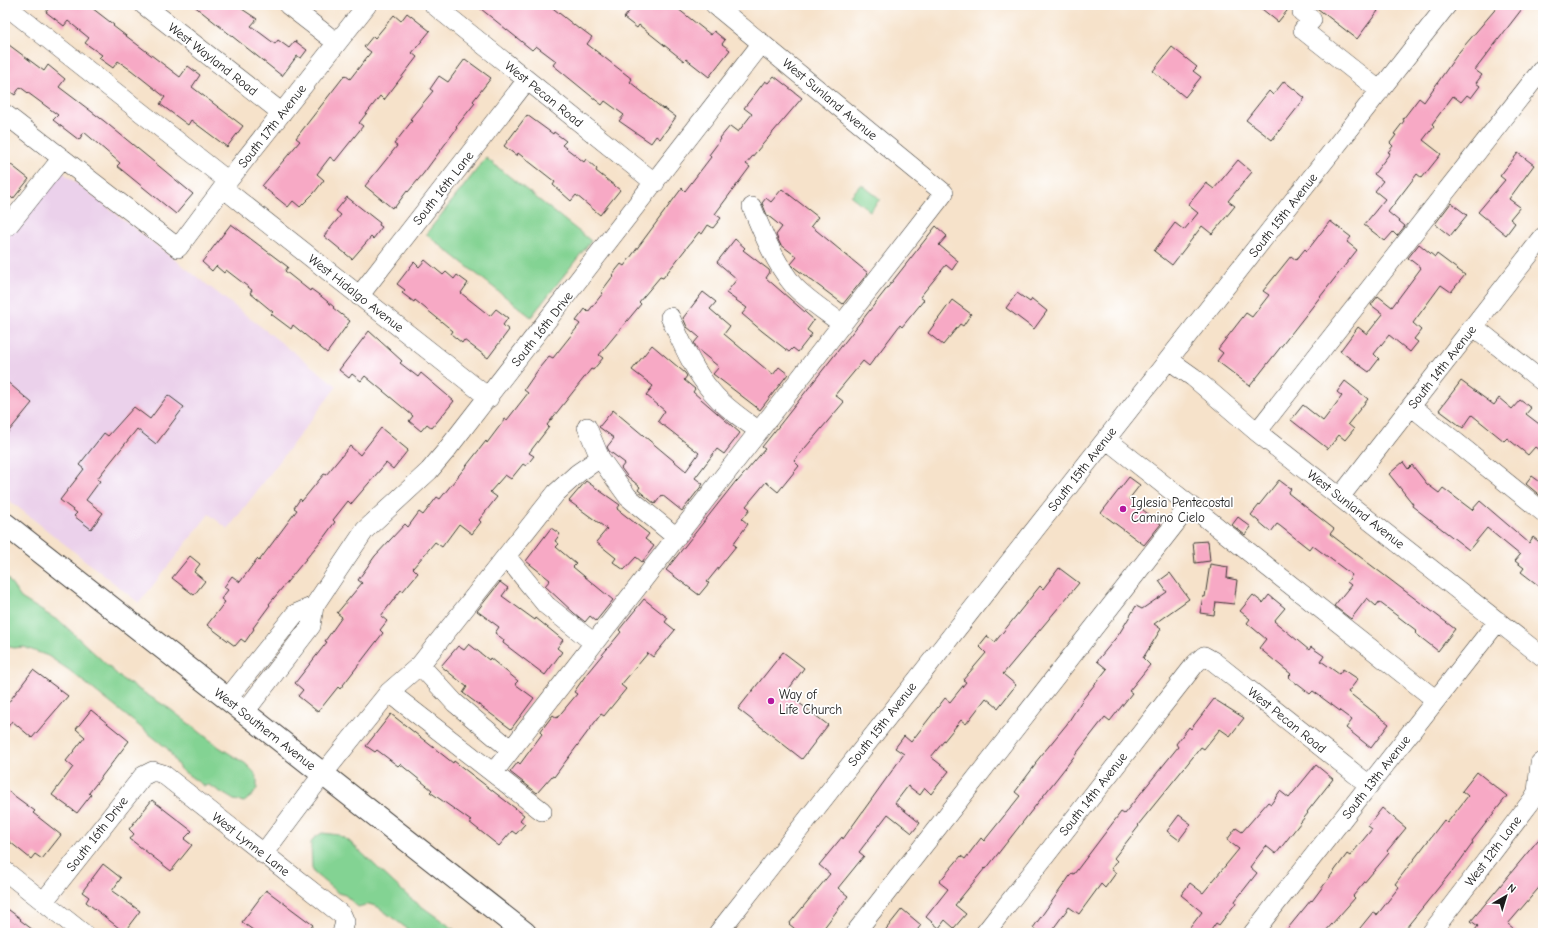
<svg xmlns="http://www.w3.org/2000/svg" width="1548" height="938" viewBox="0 0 1548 938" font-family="'Comic Neue',sans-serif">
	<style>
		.built { fill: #ebd1eb }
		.green { fill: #83d393; stroke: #507858 }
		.building { fill: #f7a9c5 }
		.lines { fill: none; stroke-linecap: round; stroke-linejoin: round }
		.minor-casing { stroke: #3d3a36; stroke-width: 20 }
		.major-casing { stroke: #3d3a36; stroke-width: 24 }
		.minor { stroke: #fff; stroke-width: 19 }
		.major { stroke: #fff; stroke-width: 22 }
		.poi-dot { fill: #b5179e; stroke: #fff; stroke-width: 1.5 }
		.labels { text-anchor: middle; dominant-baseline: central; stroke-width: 3.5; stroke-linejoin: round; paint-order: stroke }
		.street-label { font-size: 13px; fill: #1c1c1c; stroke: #fff }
		.poi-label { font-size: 13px; fill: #1c1c1c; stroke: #fff; text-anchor: start }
	</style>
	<rect width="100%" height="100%" fill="#fff"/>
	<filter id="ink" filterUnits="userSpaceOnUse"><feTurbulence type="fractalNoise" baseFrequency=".025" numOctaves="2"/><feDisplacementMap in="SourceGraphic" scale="8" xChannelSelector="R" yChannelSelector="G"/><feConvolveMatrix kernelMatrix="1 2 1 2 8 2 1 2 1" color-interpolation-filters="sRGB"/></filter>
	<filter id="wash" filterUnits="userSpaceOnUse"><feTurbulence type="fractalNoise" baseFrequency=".012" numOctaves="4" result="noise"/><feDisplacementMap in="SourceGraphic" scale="16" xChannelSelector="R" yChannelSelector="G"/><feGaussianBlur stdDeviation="0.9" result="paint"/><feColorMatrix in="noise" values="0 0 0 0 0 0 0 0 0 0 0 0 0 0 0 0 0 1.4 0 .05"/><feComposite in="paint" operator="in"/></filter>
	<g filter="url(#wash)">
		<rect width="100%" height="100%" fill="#f6e2ca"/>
		<path class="built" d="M61,171L337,386L228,529L209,514L139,603L5,497V233Z"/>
		<path class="green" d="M486,158L591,241L531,317L426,234Z
			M861,184L880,199L870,211L851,196Z
			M5,575L21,598L62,623L122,679L170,709L219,747L246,764L254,772L257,780V788L253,795L244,802L234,800L209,785L204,786L180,769L168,749L69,670L48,656L24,647L13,648L5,643Z
			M322,833L339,835L349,841L410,898L459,933H413L378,907L369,904L358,907L345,895L338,893L314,873L312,868L311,843L314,838Z"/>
		<g id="blocks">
			<path class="building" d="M51,5H92V8L114,25L113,26L180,77L188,66L200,75L192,87L243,126L227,147L191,120L188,125L160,104L165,97L131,70L118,61L113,68L99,58L102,55L85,43L89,38L68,21L64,26L46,12Z
				M193,5H236L257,19L251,26L275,44L278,40L289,48L295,41L307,50L301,58L297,56L282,76Z
				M476,5H549L579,29L580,28L592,37L587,44L632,79L630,82L663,109L664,108L676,117L660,139L656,136L651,143L619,121L624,115L605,101L602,105L553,65L556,61L536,46L532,50Z
				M634,5H673L711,35L714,31L725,40L722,44L730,50L709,77L686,59L684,61L639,25L637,28L624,18Z
				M1257,5H1291V6L1278,22Z
				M1313,5H1370L1378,11L1357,39Z
				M1499,5H1525L1475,70L1482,75L1476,83L1480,86L1471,98L1467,95L1461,102L1453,96L1432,124L1434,126L1423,140L1441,154L1422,178L1417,174L1388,212L1405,226L1397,236L1393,232L1385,241L1364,225L1385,199L1375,191L1383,181L1374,174L1390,153L1388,152L1393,146L1390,143L1396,135L1394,134L1404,121L1403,119L1419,98L1424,102L1459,52Z
				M407,13L430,31L412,53L417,57L384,100L380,96L359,123L363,126L335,161L330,157L317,174L324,180L314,193L300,207L293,201L288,207L262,186L300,141L296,138L345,75L350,79L371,52L364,47L373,36L375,38L394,15L401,21Z
				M5,42L44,71L48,65L65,79L59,87L104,121L193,194L176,214L117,166L120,163L84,132L79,140L53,120L58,115L20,87L15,95L5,88Z
				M1172,47L1197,67L1193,71L1201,77L1185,97L1153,71Z
				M465,59L491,78L473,101L475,103L456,127L457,128L423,174L408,192L407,191L395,207L393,206L392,208L365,186L397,146L394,144L412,121L410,119L433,91L430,89L439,76L448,82Z
				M774,76L802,98L746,164L750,167L715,214L721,218L713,228L708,225L702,234L699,232L663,278L660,277L639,302L641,304L599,355L603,358L593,370L591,369L547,425L549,427L529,453L534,456L526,466L523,464L511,479L505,475L490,492L497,497L479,520L481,522L472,534L459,524L442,547L435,542L413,568L418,573L403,591L401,590L381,616L387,621L380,630L383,633L340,689L338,687L318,712L298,696L303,690L295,683L327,642L325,641L342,617L337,613L362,583L358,580L375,556L405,524L408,527L419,512L423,515L437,497L440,499L486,441L487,443L505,419L507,420L528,393L524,390L540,367L549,356L553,358L580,324L576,321L585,309L588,312L603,293L601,292L613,276L612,275L621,264L624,266L682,188L685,191L711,157L709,155L721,139L720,138L730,126L738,132L752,114L744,108L765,81L768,83Z
				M1284,81L1305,98L1272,140L1246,120L1269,91L1273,95Z
				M527,115L553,134L554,132L566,141L562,145L584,162L586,159L597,169L596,171L620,190L600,215L576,195L571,201L553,185L555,182L518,153L517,156L504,146Z
				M1518,153L1534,165L1509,199L1520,207L1510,219L1515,223L1506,235L1478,212L1505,180L1500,176Z
				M5,160L29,179L13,199L5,192Z
				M1238,160L1252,172L1228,201L1235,206L1212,234L1202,226L1172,265L1154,251L1175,223L1184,230L1198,213L1188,205L1206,183L1214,189Z
				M782,189L818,217L811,226L868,273L843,304L795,268L791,264L797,257L780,244L776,235L782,227L767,215L762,203L766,198L771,202Z
				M347,197L380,223L379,225L382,227L373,239L371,237L352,259L324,236L341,215L336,211Z
				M1451,203L1467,215L1450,236L1435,224Z
				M1330,221L1351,237L1347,242L1357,250L1250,386L1217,361L1223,353L1218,349L1246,313L1252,317L1269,295L1263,291L1291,256L1296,260L1305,249L1307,251Z
				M231,224L288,267L285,271L310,291L311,289L322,297L334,307L333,308L350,321L327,353L293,325L291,329L271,314L273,312L250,293L252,290L226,270L224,273L216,266L212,271L202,262Z
				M936,226L947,236L939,245L958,261L952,270L946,265L920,297L924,300L902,327L900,325L869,366L863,361L839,390L835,395L844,402L794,461L799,466L778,492L766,482L746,506L750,509L742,519L748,524L733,544L736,546L707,582L709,583L699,595L666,570L736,481L737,482L765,449L762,447L778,427Z
				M735,239L745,248L743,250L769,270L770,272L766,278L814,320L807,330L812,334L798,352L793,348L789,352L762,331L742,314L747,308L726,293L737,279L717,262Z
				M1419,244L1435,257L1437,254L1465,275L1451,292L1441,285L1413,323L1421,330L1414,339L1418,342L1410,352L1389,335L1374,354L1379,359L1369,372L1340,351L1358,327L1367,334L1383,314L1371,305L1378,296L1392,307L1421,268L1408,258Z
				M425,260L443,275L446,272L454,279L457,275L468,283L461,293L490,316L496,309L508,318L503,325L509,330L488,358L464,340L462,343L451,334L453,331L415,300L414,302L402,293L405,290L397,284L414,262L419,267Z
				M703,292L716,302L710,309L730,326L724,334L773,375L779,367L788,374L760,410L713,374L719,367L697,349L694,343L699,337L687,327L683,318Z
				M1017,293L1030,302L1032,299L1047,311L1034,329L1006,308Z
				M952,300L971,314L963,326L960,324L943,345L928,333Z
				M369,331L402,361L400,363L418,377L421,373L454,401L432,428L427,424L421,431L409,421L413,416L365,376L361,381L352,374L349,378L339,370Z
				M652,345L685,373L687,376L684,380L695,389L693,392L740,433L724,454L717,449L695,478L703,484L682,511L662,495L655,504L638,490L640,487L627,476L621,468L625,463L609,451L607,447L614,438L599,427L613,410L686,471L699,453L658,421L665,411L646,395L653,386L632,370Z
				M5,380L32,403L5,436Z
				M1345,381L1368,399L1348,424L1354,429L1345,440L1339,435L1328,449L1291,420L1303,405L1323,421L1342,396L1337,392Z
				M1461,381L1494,405L1499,398L1512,409L1520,400L1531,408L1526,414L1543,427V453L1535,447L1528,455L1507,438L1504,441L1472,415L1463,428L1439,410Z
				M168,395L184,407L156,444L137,429L97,479L100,481L86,500L103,513L91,529L74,516L77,513L60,500L84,469L79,465L104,433L108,436L134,407L150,419Z
				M381,428L408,450L393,469L386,463L351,504L348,501L333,520L335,522L324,537L269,604L270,605L253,628L254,629L245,642L241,639L235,646L207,625L225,602L221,599L228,590L224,587L232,576L240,582L257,559L259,561L297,510L294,508L300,499L302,501L324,474L326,475L350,446L360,455Z
				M1403,462L1408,469L1412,465L1427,484L1439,493L1443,488L1472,510L1480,501L1529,543L1533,537L1543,545V589L1521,572L1524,568L1515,561L1520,555L1487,528L1469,550L1412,506L1413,504L1389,474Z
				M1532,476L1543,484V498L1526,484Z
				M1129,477L1140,485L1129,499L1161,524L1144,545L1101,513Z
				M1279,480L1291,489L1288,493L1334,529L1330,534L1455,629L1438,651L1415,633L1417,631L1379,602L1376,606L1367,598L1351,619L1334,606L1351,585L1347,582L1352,575L1312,545L1309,549L1280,526L1277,524L1271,532L1251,515Z
				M586,481L620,505L617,509L649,534L645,539L654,546L642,562L636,557L624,570L613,562L616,558L596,542L607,529L569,501Z
				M1238,517L1251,527L1245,535L1232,525Z
				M551,528L560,534L555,541L559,544L556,547L576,564L573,567L613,600L596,621L590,616L585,622L574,613L545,586L550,580L526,561Z
				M1208,541L1210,561L1195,563L1193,542Z
				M190,556L200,564L194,572L205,581L194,595L172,578Z
				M1210,564L1228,567L1227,578L1237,580L1234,604L1216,602L1214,615L1200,613L1203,596L1205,597Z
				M1059,568L1079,583L1003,674L1016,685L998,708L986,698L966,724L961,720L931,757L949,771L931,794L925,788L920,795L908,786L895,803L920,823L912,833L888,814L859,852L864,856L838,888L848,896L820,933H800L789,924L830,874L819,865L842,837L843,839L904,754L895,748L904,736L911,742L945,698L950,702L966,682L963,680L986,653L979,646L987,636L995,642L1040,586L1043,589Z
				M1170,573L1189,599L1154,624L1161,629L1143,658L1150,665L1129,691L1132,693L1110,721L1105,717L986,869L985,868L955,905L966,914L954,928L945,920L939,928L926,917L948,889L939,882L961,856L965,859L981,838L984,841L1020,796L1015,792L1036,764L1035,763L1067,724L1083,699L1107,669L1097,661L1119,634L1136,606L1142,609L1167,592L1159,581Z
				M500,582L508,588L502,596L535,620L536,618L563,640L557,648L562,652L545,675L503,643L504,640L495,633L499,627L477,611Z
				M1253,595L1263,603L1269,595L1285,608L1274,621L1309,650L1311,647L1324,656L1321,661L1339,674L1343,669L1358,679L1348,692L1389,724L1371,748L1346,728L1352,720L1313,691L1310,694L1288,677L1291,674L1259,648L1266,639L1247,623L1250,619L1240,611Z
				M644,599L668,618L665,622L675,630L653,657L648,653L621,685L626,689L604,716L601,714L554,777L552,776L537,793L510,772L518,762L520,764L542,734L540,732L553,715L557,718L577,694L574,692L588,672L621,632L619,630Z
				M469,644L489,660L490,658L518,681L515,684L534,698L511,729L463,693L467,687L441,666L458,646L464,650Z
				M783,652L804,668L786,693L828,725L802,759L738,709Z
				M33,670L68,696L32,738L12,721L5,731V707Z
				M1214,699L1244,718L1230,736L1220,729L1204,749L1201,747L1138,825L1139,826L1114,858L1117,861L1111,869L1116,873L1105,888L1101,884L1079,914L1069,907L1050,933H1040L1033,928L1072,873L1074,874L1121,812L1124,814L1178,747L1176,744L1189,727L1191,729Z
				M91,710L129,741L89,793L91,795L77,813L52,795L73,767L66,761L85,737L76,729Z
				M391,714L453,763L454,761L524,815L520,820L525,824L516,834L512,831L499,846L469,822L471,821L430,792L432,790L400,764L398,766L377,750L375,752L366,746Z
				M1316,765L1333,779L1307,812L1308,813L1297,827L1276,854L1266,846L1250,867L1257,873L1235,901L1236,903L1219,925L1216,923L1209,933H1186L1202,912L1181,895L1190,883L1203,893L1239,849L1227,840L1236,828L1242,832L1268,802L1271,804L1280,791L1289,798Z
				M1477,772L1507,796L1472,841L1473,843L1460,861L1402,933H1356L1373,912L1377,915L1399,887L1395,884L1444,820L1447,823L1468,796L1462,791Z
				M5,789L35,811L33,813L61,835L42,859L35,854L31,859L5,838Z
				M152,800L192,831L184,839L192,845L171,871L130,839L134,834L129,829Z
				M1382,808L1406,828L1387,851L1389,853L1353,896L1355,898L1324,933H1284L1311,900L1312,901L1347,854L1350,856L1372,829L1368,826Z
				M1179,815L1191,824L1179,840L1167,831Z
				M1543,834V883L1508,924L1519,933H1473L1478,926L1471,921Z
				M103,864L121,878L112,891L140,911L124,932L86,902L89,897L82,892Z
				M266,890L313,925L307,933H257L242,922Z
				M5,907L21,919L20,920L37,933H5Z
				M902,909L921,925L915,933H883Z"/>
		</g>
	</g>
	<g filter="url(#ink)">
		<use href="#blocks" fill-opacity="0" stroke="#3d3a36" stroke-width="1"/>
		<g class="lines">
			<g class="minor-casing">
				<path id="minor" d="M5,5L228,181
					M144,5L282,113
					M288,5L337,43
					M434,5L655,183
					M1302,5V12L1312,20L1303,30L1380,91
					M5,114L178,248L228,181L367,5
					M223,188L489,398
					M752,207C763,234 775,263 794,286C806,299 828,313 842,324
					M5,224L8,226L62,158
					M359,296L527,80
					M670,317C682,343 693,370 712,392C725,408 743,419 759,431
					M1473,326L1543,382
					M1169,360L1193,377L1257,432L1543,657
					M1411,406L1543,512
					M587,427L600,458L628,497L676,537
					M1257,432L1543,68
					M1106,439L1436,700
					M1340,497L1543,237
					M506,556L546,605L594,643
					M420,665L455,703L511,750
					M389,692L542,811
					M227,699L295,614L314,606
					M244,713L311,626L314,606L365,530L429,471L445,452L762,43
					M493,773L944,193L715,5
					M263,854L323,774L389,692L420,665L556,493L578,473L600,458
					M5,871L83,933
					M44,901L143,776L153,771L163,774L342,915L345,922L342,933
					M718,933L1447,5
					M855,933L1189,506
					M985,933L1196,663L1204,656L1213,661L1369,785
					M1253,933L1498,621
					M1431,933L1533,799L1537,792L1540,763"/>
			</g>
			<g class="major-casing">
				<path id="major" d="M5,524L525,933"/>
			</g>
			<use href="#minor" class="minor"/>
			<use href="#major" class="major"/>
		</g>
	</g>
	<g class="poi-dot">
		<circle cx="1123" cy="509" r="4"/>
		<circle cx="771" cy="701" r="4"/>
	</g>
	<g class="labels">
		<g class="street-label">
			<text transform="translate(213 59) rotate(38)">West Wayland Road</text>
			<text transform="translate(544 94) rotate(39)">West Pecan Road</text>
			<text transform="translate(830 99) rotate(40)">West Sunland Avenue</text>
			<text transform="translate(272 126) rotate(-52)">South 17th Avenue</text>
			<text transform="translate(443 188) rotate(-52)">South 16th Lane</text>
			<text transform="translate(1283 215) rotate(-52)">South 15th Avenue</text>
			<text transform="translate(356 293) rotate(38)">West Hidalgo Avenue</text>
			<text transform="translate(542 329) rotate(-52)">South 16th Drive</text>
			<text transform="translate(1442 367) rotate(-52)">South 14th Avenue</text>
			<text transform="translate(1082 469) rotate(-52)">South 15th Avenue</text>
			<text transform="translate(1356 509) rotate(38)">West Sunland Avenue</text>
			<text transform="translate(1287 720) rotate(39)">West Pecan Road</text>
			<text transform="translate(882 724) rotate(-52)">South 15th Avenue</text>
			<text transform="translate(265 729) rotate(38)">West Southern Avenue</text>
			<text transform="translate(1376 777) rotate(-52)">South 13th Avenue</text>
			<text transform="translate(1093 794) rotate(-52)">South 14th Avenue</text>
			<text transform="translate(97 834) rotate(-52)">South 16th Drive</text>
			<text transform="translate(251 844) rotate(38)">West Lynne Lane</text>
			<text transform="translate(1493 851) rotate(-53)">West 12th Lane</text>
		</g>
		<g class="poi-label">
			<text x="1131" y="502">Iglesia Pentecostal<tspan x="1131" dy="15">Camino Cielo</tspan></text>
			<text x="779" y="694">Way of<tspan x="779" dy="15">Life Church</tspan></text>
		</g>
	</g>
	<rect width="1548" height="938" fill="none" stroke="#fff" stroke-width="20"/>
	<g transform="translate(1506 896) rotate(38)" stroke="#ffffff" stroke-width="3" paint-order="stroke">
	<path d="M0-3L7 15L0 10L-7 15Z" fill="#1c1c1c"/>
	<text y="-6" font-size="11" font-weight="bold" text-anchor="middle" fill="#1c1c1c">N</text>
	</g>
</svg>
